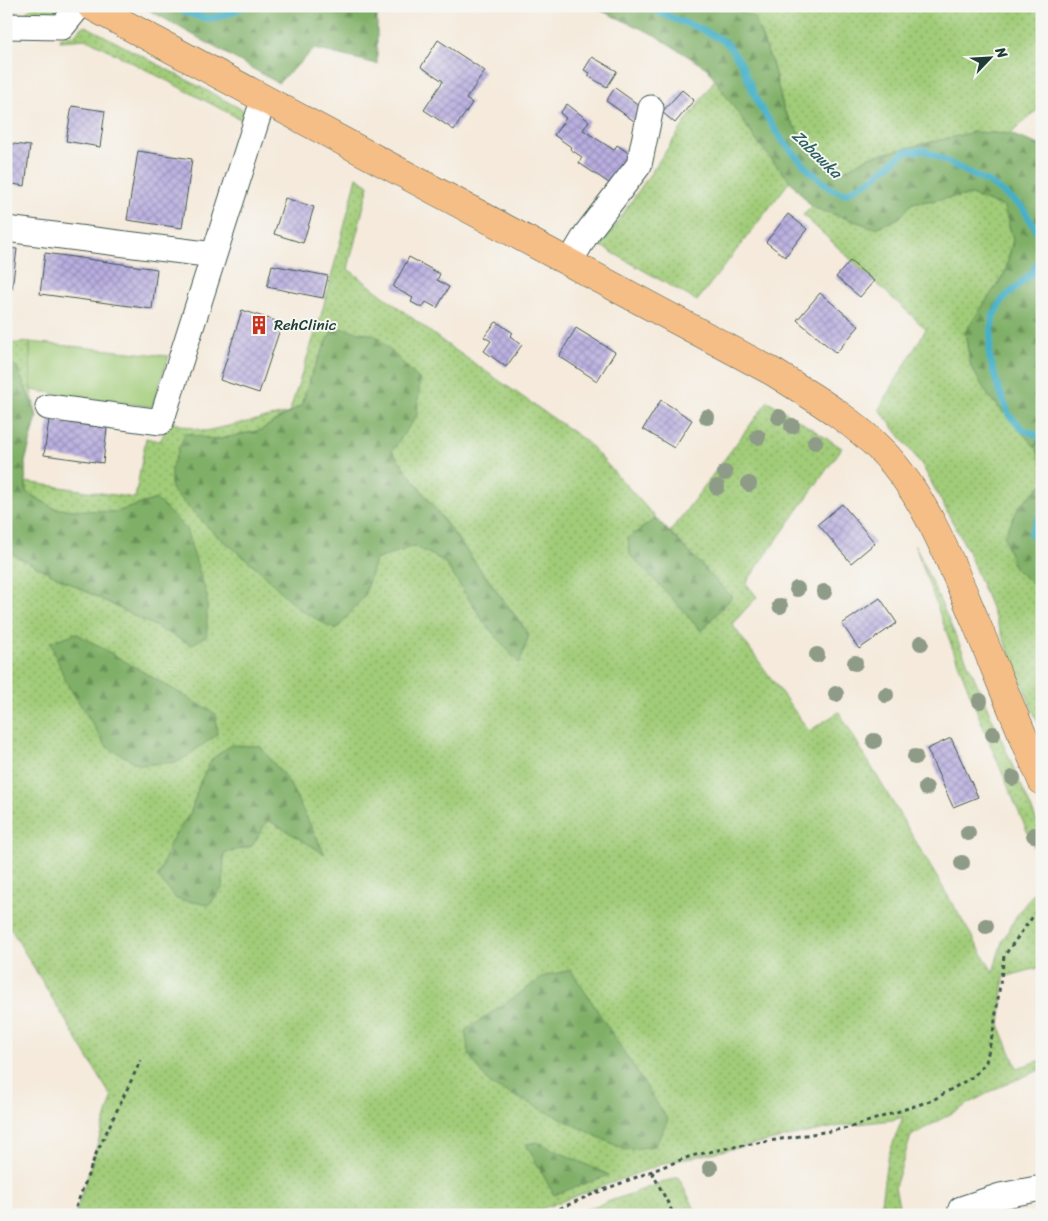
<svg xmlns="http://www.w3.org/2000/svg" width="1048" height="1221" viewBox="0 0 1048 1221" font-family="Sriracha,sans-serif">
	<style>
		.grass { fill: url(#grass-dots); stroke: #608456; fill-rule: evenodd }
		.forest { fill: url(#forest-firs); stroke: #50764e }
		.green { fill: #a1cc78; stroke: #608456 }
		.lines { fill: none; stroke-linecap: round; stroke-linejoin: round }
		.stream { stroke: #47b0c6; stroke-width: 7 }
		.building { fill: url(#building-cross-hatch) }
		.minor-casing { stroke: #3f574d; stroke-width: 27 }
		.major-casing { stroke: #3f574d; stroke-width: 29 }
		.path { stroke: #3f574d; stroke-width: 3; stroke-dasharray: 4 4; stroke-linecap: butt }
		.minor { stroke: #fff; stroke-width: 25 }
		.major { stroke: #f6be87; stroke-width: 28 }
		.tree { fill: #8e9b87 }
		.labels { text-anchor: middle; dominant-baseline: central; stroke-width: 4; stroke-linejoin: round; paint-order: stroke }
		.poi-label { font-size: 15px; fill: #1f3d34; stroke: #f6f6f2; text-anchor: start }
		.water-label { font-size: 16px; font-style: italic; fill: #2b6060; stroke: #f6f6f2 }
	</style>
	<defs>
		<pattern id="grass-dots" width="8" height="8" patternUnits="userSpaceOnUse" patternTransform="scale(1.25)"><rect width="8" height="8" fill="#a1cc78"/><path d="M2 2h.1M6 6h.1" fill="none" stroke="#83a763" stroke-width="1.8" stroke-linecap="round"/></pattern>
		<pattern id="forest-firs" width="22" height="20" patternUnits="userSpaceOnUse" patternTransform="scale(1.25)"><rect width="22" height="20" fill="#80b068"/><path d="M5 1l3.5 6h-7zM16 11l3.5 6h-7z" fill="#689056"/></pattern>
		<pattern id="building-cross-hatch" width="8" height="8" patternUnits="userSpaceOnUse" patternTransform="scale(1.25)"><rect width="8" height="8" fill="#b9aee0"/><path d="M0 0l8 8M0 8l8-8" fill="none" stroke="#968fb6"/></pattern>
	</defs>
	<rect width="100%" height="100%" fill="#f6f6f2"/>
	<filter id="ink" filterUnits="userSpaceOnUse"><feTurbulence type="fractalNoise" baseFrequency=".02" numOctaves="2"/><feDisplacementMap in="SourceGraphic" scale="10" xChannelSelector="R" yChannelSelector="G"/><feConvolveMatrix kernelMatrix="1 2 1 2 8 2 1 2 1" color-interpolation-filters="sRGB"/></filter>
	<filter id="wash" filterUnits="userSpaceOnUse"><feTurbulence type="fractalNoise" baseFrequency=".0096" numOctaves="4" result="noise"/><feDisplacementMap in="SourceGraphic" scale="20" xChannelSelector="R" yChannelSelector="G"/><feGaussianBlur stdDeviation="1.12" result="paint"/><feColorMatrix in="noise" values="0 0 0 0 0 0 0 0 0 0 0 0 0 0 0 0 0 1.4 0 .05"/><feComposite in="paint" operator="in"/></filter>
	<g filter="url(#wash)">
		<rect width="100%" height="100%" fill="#f5eadb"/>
		<path class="grass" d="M33,6H56L57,13L55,17L6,15V12L24,14Z
			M726,6H1042V106L1010,134L974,132L869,157L840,173L808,147L784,110L773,66L754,17Z
			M86,26L243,110L246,113L244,121L87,39L60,41L61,37L75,35L80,28Z
			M715,79L758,143L790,181L697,301L601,246Z
			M357,177L369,185L348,269L445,343L586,441L656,518L628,538L671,597L701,631L732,597L670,532L768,401L842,448L746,583L757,597L732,624L809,731L839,712L993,972L1002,942L1017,915L1042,882V967L1004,977L1000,1027L1017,1068L1042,1060V1069L997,1088L911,1136L895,1187L901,1215H852L881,1203L887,1159L903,1117L892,1120L840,1126L665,1163L544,1208L531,1215H75L112,1098L6,921V551L192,645L156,499L116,512L56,509L26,492V482L135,498L146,438L160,441L170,422L205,431L289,413L322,312ZM334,327L417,415L392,451L529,634L520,663L484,622L444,561L414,546L375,560L364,596L257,568L213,532L184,433L215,440L261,430L301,405L313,370ZM288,781L324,853L268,819L252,846L224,853L223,887L171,841L191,812L200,782Z
			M971,195L1004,207L1013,240L1005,273L965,333L971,367L988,395L1037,449L1042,466V485L1020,505L1015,568L1042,592V733L967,549L922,465L879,409L926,329L803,215L812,207L875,228L899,218L912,203Z
			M30,342L31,390L37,417L17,367L6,362V344Z
			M915,545L975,679L1042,833V865C995,760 953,654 915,545Z
			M678,1177L698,1215H570Z"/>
		<path class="forest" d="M142,6H377V64L315,49L278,83Z
			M591,6H726L754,17L773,66L784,111L808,147L840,173L869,157L974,132L1010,134L1042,146V466L1037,449L988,395L971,367L965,332L1005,273L1013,240L1004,207L971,195L912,203L899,218L875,228L812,207L758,143L708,69L653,34Z
			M334,327L375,335L420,380L417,415L392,451L529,635L519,664L484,622L444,561L414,546L375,560L364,596L336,630L297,608L257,568L213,532L171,489V469L185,433L215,440L261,430L301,406L313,370Z
			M6,362L17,367L37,417L25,462L26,492L56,509L116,512L156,499L186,529L207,596V635L192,645L6,551Z
			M1042,485V592L1014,568L1004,536L1020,505Z
			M656,518L732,597L701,631L671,597L630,555L628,538Z
			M76,633L216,714L217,735L178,762L140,765L107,747L66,682L50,642Z
			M231,745L260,746L288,781L325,854L268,820L252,846L224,853L223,887L209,905L176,899L158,877L171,841L191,812L200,782L212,759Z
			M571,970L668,1120L655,1146L625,1150L490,1084L469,1055L465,1031L545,976Z
			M537,1142L609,1175L554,1195L526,1144Z"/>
		<path class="green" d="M30,342L169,356L152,407L31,390Z"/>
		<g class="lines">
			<path class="stream" d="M174,6C206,22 212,22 244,6
				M649,6L669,17L699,28L726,42L741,63L759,105L781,139L809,170L831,189L845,194L872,179L905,152L924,150L991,184L1022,207L1042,239
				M1042,256L1031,274L1002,300L993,316L989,355L998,387L1009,415L1024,430L1042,437
				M1042,512L1031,533L1042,548"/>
		</g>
		<g id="blocks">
			<path class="building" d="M438,40L485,71L466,99L472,103L454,130L424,110L443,81L421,67Z
				M592,57L617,71L607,87L588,76L590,73L584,70Z
				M615,88L643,108L634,121L606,101Z
				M682,90L694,100L675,123L662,112Z
				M567,104L589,121L583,130L614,150L617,145L630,154L627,159L632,162L615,187L579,163L582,157L570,149L571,147L554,135L566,118L560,113Z
				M72,106L105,111L100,147L66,141Z
				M6,143L30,146L25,186L6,183Z
				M138,151L192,159L182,228L127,220Z
				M285,198L314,207L303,243L274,234Z
				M788,214L807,229L785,257L766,242Z
				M6,248L17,249L12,289H6Z
				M45,253L157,269L152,309L40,294Z
				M409,257L440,274L437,280L449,287L437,308L426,302L422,308L411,302L413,298L393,287Z
				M850,261L874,281L860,297L836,277Z
				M272,265L328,276L323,298L267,287Z
				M820,293L859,326L836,353L797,320Z
				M242,310L282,323L259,393L220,380Z
				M497,322L513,333L510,336L522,345L506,367L484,351L491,341L484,337L495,323Z
				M576,328L615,352L597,381L559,356Z
				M661,400L692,420L674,448L643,429Z
				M49,420L107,428L103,463L44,455Z
				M842,504L875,543L851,563L818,524Z
				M880,598L897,623L859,649L842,624Z
				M951,738L978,797L953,807L927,749Z"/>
		</g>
	</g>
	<g filter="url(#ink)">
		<use href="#blocks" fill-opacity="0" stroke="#3f574d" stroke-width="1"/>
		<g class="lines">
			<g class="minor-casing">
				<path id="minor" d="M6,26L62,27L79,6
					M6,229L214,255
					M569,263L587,233L639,165L651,108
					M48,407L161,422L259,113L265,100
					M960,1215L961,1209L1000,1196L1042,1188"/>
			</g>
			<g class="major-casing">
				<path id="major" d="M91,6L773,372C811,396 851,419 883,452C925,495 952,565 975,620C997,674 1019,727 1042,781"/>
			</g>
			<path class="path" d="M652,1172L674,1215
				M73,1215L96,1154L141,1060
				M545,1215L593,1194L691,1156L727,1148L848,1128L933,1100L974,1076L986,1062L994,1027L1004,956L1042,904"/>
			<use href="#minor" class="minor"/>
			<use href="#major" class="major"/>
		</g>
		<g class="tree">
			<circle cx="707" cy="417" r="8"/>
			<circle cx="779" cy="417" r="8"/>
			<circle cx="792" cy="426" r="8"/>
			<circle cx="758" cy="437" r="8"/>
			<circle cx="815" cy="442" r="8"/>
			<circle cx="725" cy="473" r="8"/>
			<circle cx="749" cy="484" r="8"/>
			<circle cx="717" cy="487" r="8"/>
			<circle cx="797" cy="589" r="8"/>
			<circle cx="824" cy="592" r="8"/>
			<circle cx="780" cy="606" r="8"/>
			<circle cx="921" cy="643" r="8"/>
			<circle cx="817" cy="655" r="8"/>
			<circle cx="855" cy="663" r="8"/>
			<circle cx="836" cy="694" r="8"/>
			<circle cx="886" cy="695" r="8"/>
			<circle cx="980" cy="701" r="8"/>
			<circle cx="993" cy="734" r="8"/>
			<circle cx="874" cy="741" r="8"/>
			<circle cx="915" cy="757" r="8"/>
			<circle cx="1013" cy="778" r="8"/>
			<circle cx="926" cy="788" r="8"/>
			<circle cx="968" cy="833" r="8"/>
			<circle cx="1034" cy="835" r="8"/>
			<circle cx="962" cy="863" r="8"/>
			<circle cx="986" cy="926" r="8"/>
			<circle cx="710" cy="1168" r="8"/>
		</g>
	</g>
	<defs>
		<g id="building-bare" transform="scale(1.5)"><path d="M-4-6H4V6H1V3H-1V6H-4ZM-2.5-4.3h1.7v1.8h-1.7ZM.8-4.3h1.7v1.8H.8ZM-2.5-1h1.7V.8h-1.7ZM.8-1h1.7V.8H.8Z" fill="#c8321e" stroke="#f6f6f2" stroke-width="2.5" paint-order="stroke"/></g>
	</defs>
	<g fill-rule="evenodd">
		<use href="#building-bare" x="259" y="325"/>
	</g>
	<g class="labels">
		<g class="poi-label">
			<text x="274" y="325">RehClinic</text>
		</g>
		<g class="water-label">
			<text transform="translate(817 154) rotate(44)">Zabawka</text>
		</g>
	</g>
	<rect width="1048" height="1221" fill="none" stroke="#f6f6f2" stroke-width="25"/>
	<g transform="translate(990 58) rotate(65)" stroke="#f6f6f2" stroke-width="4" paint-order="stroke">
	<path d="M0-4L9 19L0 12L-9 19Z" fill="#1f3d34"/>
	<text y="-8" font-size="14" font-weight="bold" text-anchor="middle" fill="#1f3d34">N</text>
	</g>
</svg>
